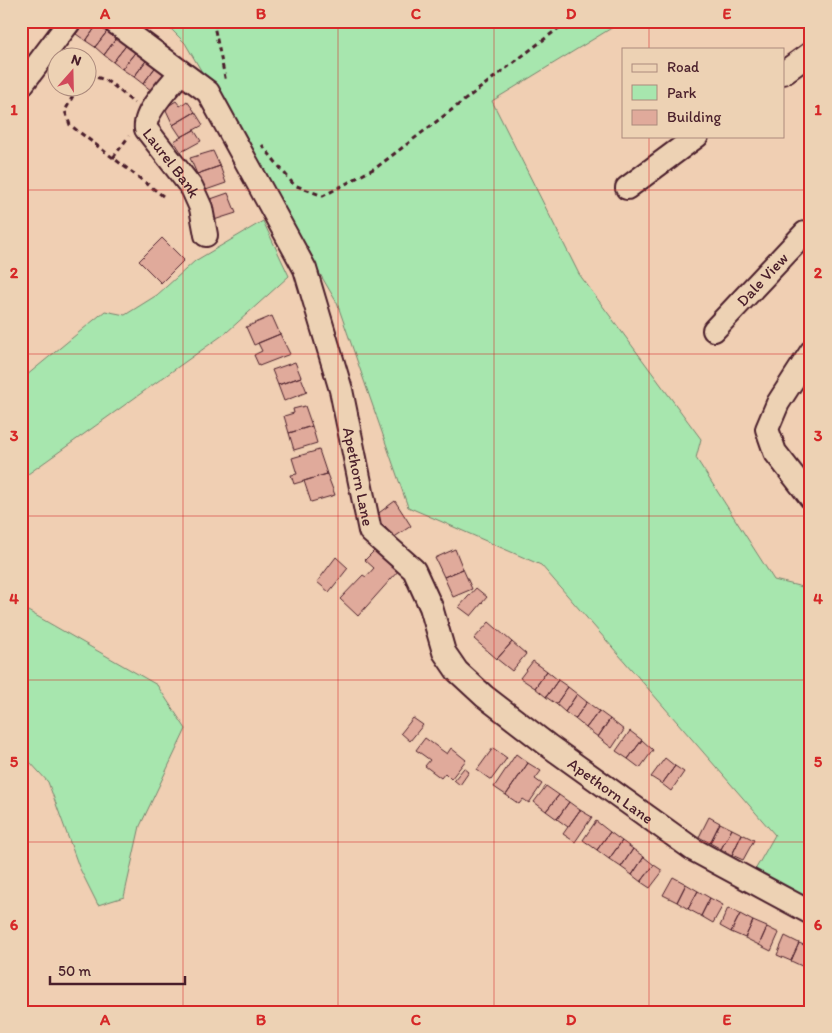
<svg xmlns="http://www.w3.org/2000/svg" width="832" height="1033" viewBox="0 0 832 1033" font-family="Itim,sans-serif">
	<style>
		.green { fill: #a7e6ae; stroke: #78826c }
		.building { fill: #e0aa9b; stroke: #4a1f2b }
		.lines { fill: none; stroke-linecap: round; stroke-linejoin: round }
		.minor-casing { stroke: #4a1f2b; stroke-width: 26 }
		.path { stroke: #4a1f2b; stroke-width: 3; stroke-dasharray: 5 4; stroke-linecap: butt }
		.minor { stroke: #edd2b4; stroke-width: 22 }
		.grid { fill: none; stroke: #d62828; stroke-width: 1; stroke-opacity: 0.55 }
		.labels { text-anchor: middle; dominant-baseline: central; stroke-width: 4; stroke-linejoin: round; paint-order: stroke }
		.street-label { font-size: 16px; fill: #4a1f2b; stroke: #edd2b4 }
		.neatline { fill: none; stroke: #d62828; stroke-width: 2 }
		.grid-label { font-size: 16px; text-anchor: middle; font-weight: bold; fill: #d62828 }
	</style>
	<rect width="100%" height="100%" fill="#f0cfb3"/>
	<filter id="ink" filterUnits="userSpaceOnUse"><feTurbulence type="fractalNoise" baseFrequency=".02" numOctaves="2"/><feDisplacementMap in="SourceGraphic" scale="10" xChannelSelector="R" yChannelSelector="G"/><feConvolveMatrix kernelMatrix="1 2 1 2 8 2 1 2 1" color-interpolation-filters="sRGB"/></filter>
	<g filter="url(#ink)">
		<path class="green" d="M163,21H623L492,101L579,274L701,439L696,458L774,580L811,589V899L755,870L775,835L541,565L408,507L337,303L185,43Z
			M263,221L289,276L227,332L21,479V380L105,311L125,315L157,295L195,261Z
			M21,607L157,685L186,729L140,826L124,897L98,905L79,867L48,782L21,752Z"/>
		<path class="building" d="M86,21L99,22L86,41L76,34Z
			M99,22L109,29L95,47L86,41Z
			M109,29L118,36L104,55L95,47Z
			M118,36L128,43L113,62L104,55Z
			M128,43L137,50L122,69L113,62Z
			M137,50L148,58L134,77L122,69Z
			M148,58L157,65L143,84L134,77Z
			M157,65L167,72L152,91L143,84Z
			M176,101L180,106L187,101L195,112L173,125L165,108Z
			M195,112L203,125L181,137L173,125Z
			M194,130L201,141L181,152L174,141Z
			M213,151L220,166L197,174L190,158Z
			M220,166L226,183L203,191L197,174Z
			M228,193L236,213L214,220L208,200Z
			M162,238L184,260L161,283L139,261Z
			M272,316L280,334L254,345L246,327Z
			M280,334L290,354L259,366L254,355L262,351L258,343Z
			M295,362L301,377L278,385L272,370Z
			M301,377L307,392L284,401L278,385Z
			M305,406L312,426L289,433L284,416L294,413L293,409Z
			M312,426L317,443L294,450L289,433Z
			M319,450L327,474L294,484L291,475L297,474L292,458Z
			M327,474L335,495L311,502L304,481Z
			M395,501L411,526L393,538L385,527L380,531L372,518Z
			M376,549L399,570L358,616L340,599L363,575L366,577L374,568L365,560Z
			M455,549L463,569L444,577L435,558Z
			M336,557L348,568L329,592L317,582Z
			M463,569L472,589L453,597L444,577Z
			M476,588L487,597L471,616L459,607Z
			M489,622L512,642L497,659L474,639Z
			M512,642L526,654L512,671L497,659Z
			M533,661L547,671L535,688L520,678Z
			M547,671L558,680L546,697L535,688Z
			M558,680L568,687L556,704L546,697Z
			M568,687L577,694L565,712L556,704Z
			M577,694L587,702L575,719L565,712Z
			M587,702L599,711L586,728L575,719Z
			M599,711L610,719L598,737L586,728Z
			M413,718L423,725L410,741L401,733Z
			M610,719L624,730L612,748L598,737Z
			M630,731L642,740L628,759L616,751Z
			M425,738L447,754L451,748L466,760L451,779L445,773L441,778L425,766L430,760L416,750Z
			M642,740L653,750L640,768L628,759Z
			M493,748L507,758L491,780L477,770Z
			M516,754L528,763L506,795L494,787Z
			M665,758L675,766L662,784L651,777Z
			M528,763L541,771L535,779L542,784L529,803L523,799L519,804L506,795Z
			M675,766L684,772L671,791L662,784Z
			M464,768L469,772L460,785L454,780Z
			M546,786L559,795L546,811L534,802Z
			M559,795L569,802L557,819L546,811Z
			M569,802L580,810L568,827L557,819Z
			M580,810L592,817L575,842L563,834Z
			M709,817L720,823L710,843L699,837Z
			M596,821L610,832L597,850L583,840Z
			M720,823L732,829L721,849L710,843Z
			M732,829L742,834L732,855L721,849Z
			M610,832L622,841L609,859L597,850Z
			M742,834L754,840L743,860L732,855Z
			M622,841L633,849L621,867L609,859Z
			M633,849L644,857L632,875L621,867Z
			M644,857L654,865L641,882L632,875Z
			M654,865L663,871L650,888L641,882Z
			M673,877L686,884L677,902L663,895Z
			M686,884L698,891L688,909L677,902Z
			M698,891L710,898L701,916L688,909Z
			M710,898L723,905L713,923L701,916Z
			M728,908L740,914L731,932L720,926Z
			M740,914L753,921L745,938L731,932Z
			M753,921L767,927L759,945L745,938Z
			M767,927L779,933L771,951L759,945Z
			M785,936L799,943L791,961L777,955Z
			M799,943L811,948L804,967L791,961Z
			M811,951V971L804,967Z"/>
		<g class="lines">
			<g class="minor-casing">
				<g id="minor">
					<path id="s1" d="M113,21L208,92L305,269L341,390L370,531L414,570L431,607L444,652L457,671L484,696L549,746L694,850L811,913"/>
					<path id="s2" d="M181,72C170,86 143,112 146,129L192,188L201,208L206,235"/>
					<path d="M783,73L811,53"/>
					<path d="M21,86L70,21"/>
					<path d="M627,188L697,136"/>
					<path id="s3" d="M714,330L805,233H811"/>
					<path d="M811,352L778,403L767,429L775,452L811,498"/>
				</g>
			</g>
			<path class="path" d="M213,21L226,82
				M799,21L809,33
				M88,78C105,73 121,93 134,103
				M77,88L65,111L70,125L163,196
				M262,145L294,185L323,196L377,167L568,21
				M113,158L129,136"/>
			<use href="#minor" class="minor"/>
		</g>
	</g>
	<path class="grid" d="M183,21V1012M338,21V1012M494,21V1012M649,21V49M649,136V1012M21,190H811M21,354H811M21,516H811M21,680H811M21,842H811"/>
	<g class="labels">
		<g class="street-label">
			<text stroke="none"><textPath href="#s2" startOffset="111">Laurel Bank</textPath></text>
			<text stroke="none"><textPath href="#s3" startOffset="70">Dale View</textPath></text>
			<text stroke="none"><textPath href="#s1" startOffset="535">Apethorn Lane</textPath></text>
			<text stroke="none"><textPath href="#s1" startOffset="955">Apethorn Lane</textPath></text>
		</g>
	</g>
	<rect width="832" height="1033" fill="none" stroke="#edd2b4" stroke-width="55"/>
	<rect x="622" y="48" width="162" height="90" fill="#edd2b4" stroke="#ac8a7d"/>
	<rect x="632" y="64" width="25" height="8" fill="#edd2b4" stroke="#ac8a7d"/>
	<text x="667" y="72" font-size="15" fill="#4a1f2b">Road</text>
	<rect x="632" y="85" width="25" height="15" fill="#a7e6ae" stroke="#ac8a7d"/>
	<text x="667" y="98" font-size="15" fill="#4a1f2b">Park</text>
	<rect x="632" y="110" width="25" height="15" fill="#e0aa9b" stroke="#ac8a7d"/>
	<text x="667" y="122" font-size="15" fill="#4a1f2b">Building</text>
	<g transform="translate(72 72) rotate(20)"><circle r="24" fill="#edd2b4" stroke="#ac8a7d"/>
	<path d="M0-4L9 19L0 12L-9 19Z" fill="#d1495b"/>
	<text y="-8" font-size="14" font-weight="bold" text-anchor="middle" fill="#4a1f2b">N</text>
	</g>
	<path d="M50 976v8h135v-8" fill="none" stroke="#4a1f2b" stroke-width="2.5"/>
	<text x="58" y="976" font-size="15" fill="#4a1f2b" stroke="#edd2b4" stroke-width="4" paint-order="stroke">50 m</text>
	<rect x="28" y="28" width="776" height="978" class="neatline"/>
	<g class="grid-label">
		<text x="105" y="19">A</text>
		<text x="261" y="19">B</text>
		<text x="416" y="19">C</text>
		<text x="571" y="19">D</text>
		<text x="727" y="19">E</text>
		<text x="14" y="115">1</text>
		<text x="818" y="115">1</text>
		<text x="14" y="278">2</text>
		<text x="818" y="278">2</text>
		<text x="14" y="441">3</text>
		<text x="818" y="441">3</text>
		<text x="14" y="604">4</text>
		<text x="818" y="604">4</text>
		<text x="14" y="767">5</text>
		<text x="818" y="767">5</text>
		<text x="14" y="930">6</text>
		<text x="818" y="930">6</text>
		<text x="105" y="1025">A</text>
		<text x="261" y="1025">B</text>
		<text x="416" y="1025">C</text>
		<text x="571" y="1025">D</text>
		<text x="727" y="1025">E</text>
	</g>
</svg>
